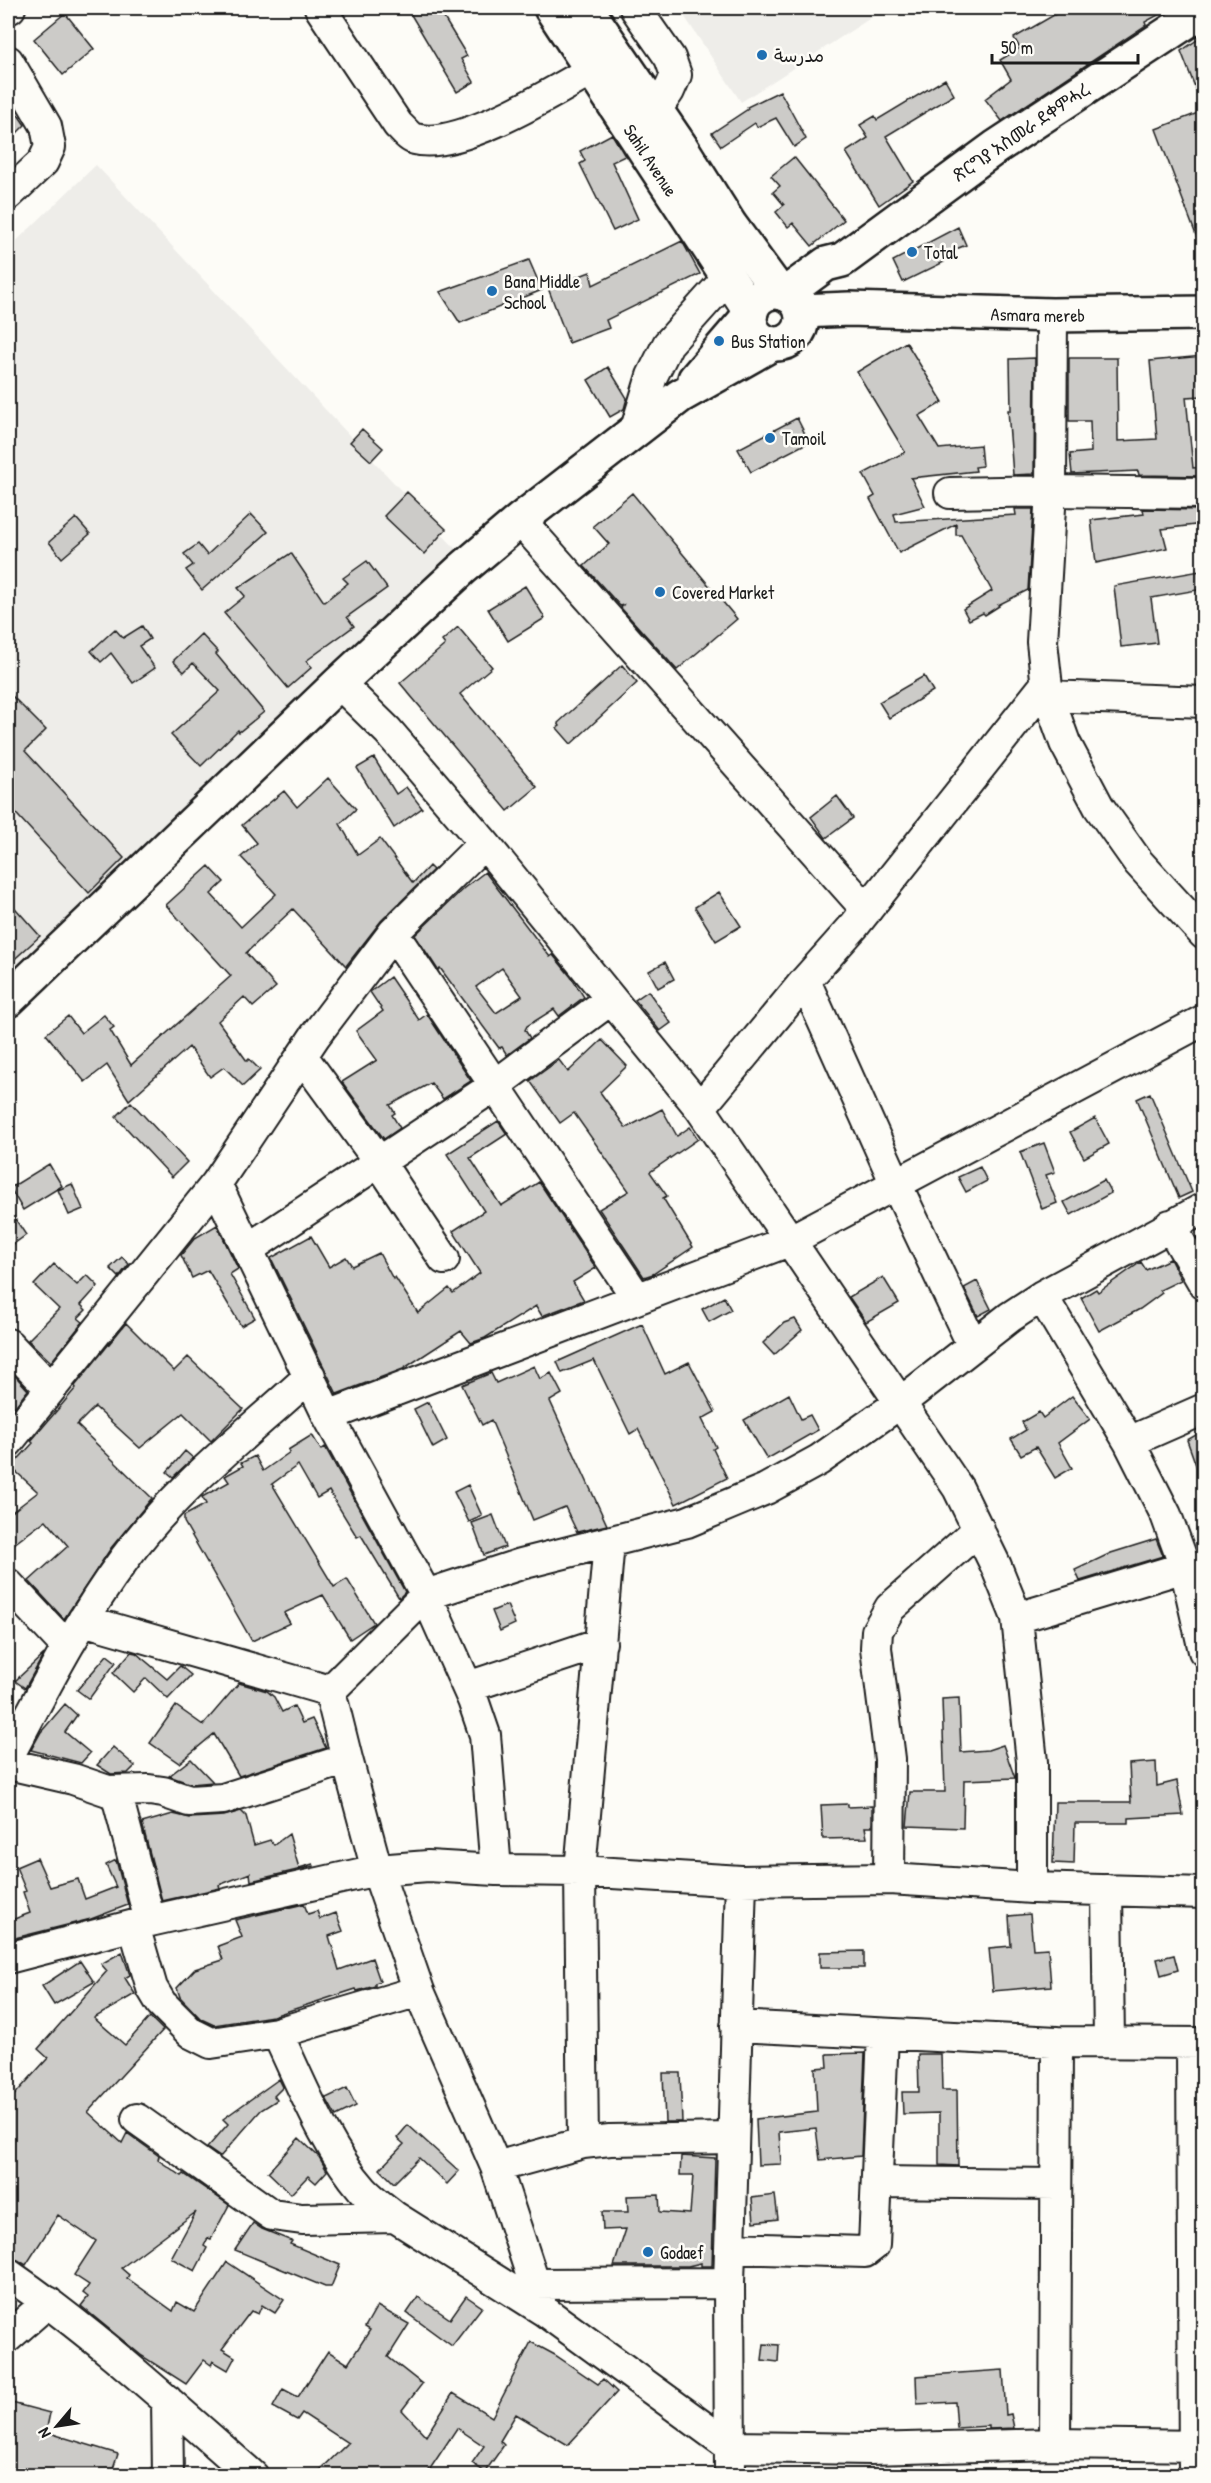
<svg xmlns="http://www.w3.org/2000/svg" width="1211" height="2483" viewBox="0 0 1211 2483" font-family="'Patrick Hand','Playpen Sans Arabic','Noto Sans Ethiopic',sans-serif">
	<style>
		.built { fill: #eeede9 }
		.building { fill: #cccbc8; stroke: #1c1c1c; stroke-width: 1.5; fill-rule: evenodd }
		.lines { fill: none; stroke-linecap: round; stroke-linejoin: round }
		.minor-casing { stroke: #1c1c1c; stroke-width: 34 }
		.major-casing { stroke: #1c1c1c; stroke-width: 38 }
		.highway-casing { stroke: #1c1c1c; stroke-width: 38 }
		.minor { stroke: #fdfcf7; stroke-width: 30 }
		.major { stroke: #fdfcf7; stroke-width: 33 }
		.highway { stroke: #fdfcf7; stroke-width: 33 }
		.poi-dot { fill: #1f6fb2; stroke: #fdfcf7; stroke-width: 2 }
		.labels { text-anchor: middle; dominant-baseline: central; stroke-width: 5; stroke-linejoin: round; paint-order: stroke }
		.poi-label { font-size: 18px; fill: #1c1c1c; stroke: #fdfcf7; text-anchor: start }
		.street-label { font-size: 18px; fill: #1c1c1c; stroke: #fdfcf7 }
	</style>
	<rect width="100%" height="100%" fill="#fdfcf7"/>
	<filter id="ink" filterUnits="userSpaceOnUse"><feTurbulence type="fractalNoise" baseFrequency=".0167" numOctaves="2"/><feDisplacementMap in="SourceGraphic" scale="12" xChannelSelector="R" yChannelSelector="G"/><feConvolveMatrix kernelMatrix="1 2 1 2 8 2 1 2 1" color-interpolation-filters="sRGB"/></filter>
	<g filter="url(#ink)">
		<path class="built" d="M679,8H886L741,102Z
			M96,165L470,564L8,1003V249Z"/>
		<path class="building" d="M407,8H438L467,56L461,59L474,82L457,92Z
			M1066,8H1171L1145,22L1146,25L1002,121L985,99L1011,79L1000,60L1020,48L1014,38Z
			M65,13L94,49L63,75L34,39Z
			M1203,36V105H1202L1181,51Z
			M945,79L954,95L886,136L913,181L879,205L846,152L868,138L860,125L875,116L877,120Z
			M780,91L806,139L794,147L776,118L757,127L755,123L721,146L712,133L748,109L747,107Z
			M8,100L25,125L8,142Z
			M1203,111V251H1202L1156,129Z
			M612,134L625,156L612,162L638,219L613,231L580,164L585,161L580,151Z
			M794,157L844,220L812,246L793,223L788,227L776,212L784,205L773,192L780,186L771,176Z
			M958,227L966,245L941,255L944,262L903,282L893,261Z
			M682,241L700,274L606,320L609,328L569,343L548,288L590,272L593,285Z
			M529,260L542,290L460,323L440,292Z
			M906,342L943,402L919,416L939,449L980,445L982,466L975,467L976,471L911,478L925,506L894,514L896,522L1016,515L1015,509H1033L1028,590L998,605L999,606L985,615L983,613L969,620L963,609L992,591L961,535H956V524L899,553L870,499L875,496L863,474L905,452L857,372Z
			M1203,356V396L1186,397L1193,468L1203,467V476L1139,475L1138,471L1072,474L1070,454L1091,452L1090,421H1069V358H1117L1118,441L1157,439L1150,361Z
			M1035,358L1034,474L1013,475L1008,410H1011L1010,359Z
			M608,367L627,398L624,409L610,417L588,380Z
			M797,418L809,442L751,472L738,449Z
			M362,429L383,448L371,461L350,442Z
			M407,492L446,529L424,554L384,516Z
			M632,493L737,619L677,670L621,608L623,605L620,606L584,566L609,544L593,526Z
			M1143,509L1203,510V524L1162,529L1167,548L1096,563L1091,520L1144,514Z
			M251,514L268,532L202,590L186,570L193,565L184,554L198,544L207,555Z
			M76,518L90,534L62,558L49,542Z
			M291,553L324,602L348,583L343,578L367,561L387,588L347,617L354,626L306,661L312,667L288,688L224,613L245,596L238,588Z
			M1200,571L1203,589L1151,598L1157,643L1121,647L1114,586Z
			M525,586L545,618L508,641L488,609Z
			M142,626L150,639L139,646L155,668L133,683L111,653L101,662L91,651L115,629L123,638Z
			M458,627L492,667L460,694L537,787L508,811L400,683L445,645L442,641Z
			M201,634L218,652L216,654L264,712L239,732L238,730L201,766L171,735L220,691L193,663L184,672L173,661Z
			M622,665L637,683L571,744L557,728L560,726L558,723Z
			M924,676L933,691L889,718L879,702Z
			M8,692L46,730L25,751L124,858L89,893L8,805Z
			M374,758L396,794L406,787L422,808L394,828L357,768Z
			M328,778L356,809L340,824L358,855L380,839L413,883L429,866L433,870L381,921L346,966L293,909L246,953L276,987L253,1007L244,997L218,1021L247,1061L249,1059L260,1070L243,1086L224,1067L210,1077L189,1047L129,1100L107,1065L85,1082L46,1034L68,1016L81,1033L104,1015L114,1027L110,1030L131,1065L231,976L166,905L209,866L224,882L211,894L241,927L276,894L241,857L257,843L242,825L284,791L297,807Z
			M837,796L853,818L826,838L811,817Z
			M485,872L550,957L553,955L571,977L584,997L559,1016L554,1009L527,1026L525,1030L530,1038L507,1055L502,1047L499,1048L440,968L438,970L415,935L464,888ZM502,968L522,996L496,1013L476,987Z
			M719,892L741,926L716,941L695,907Z
			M8,900L40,936L8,965Z
			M665,962L674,979L658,988L649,971Z
			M390,977L419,1020L427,1014L471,1081L443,1099L431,1083L390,1105L395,1113L392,1115L400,1128L384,1139L342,1082L377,1060L356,1031L383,1011L370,992Z
			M648,991L671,1023L660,1031L635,1000Z
			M602,1040L627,1066L600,1092L626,1128L662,1109L677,1136L690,1127L698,1139L650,1172L667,1196L663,1198L693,1247L653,1274L644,1277L599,1209L629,1191L574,1113L560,1123L530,1081L559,1060L568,1072Z
			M1150,1093L1192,1192L1179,1198L1137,1099Z
			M131,1102L187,1162L172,1177L116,1117Z
			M1095,1118L1109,1144L1084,1158L1070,1132Z
			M498,1121L507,1134L470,1158L501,1206L539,1182L596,1268L573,1282L584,1300L542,1316L536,1306L485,1338L471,1343L461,1331L403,1369L337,1394L271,1258L311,1236L329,1267L346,1257L352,1266L379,1253L393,1279L395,1277L418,1313L449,1288L453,1293L480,1273L453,1231L484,1211L447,1154Z
			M1044,1143L1055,1172L1046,1175L1057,1203L1042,1209L1020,1152Z
			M49,1164L62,1186L23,1210L10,1188Z
			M980,1167L987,1181L966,1192L958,1177Z
			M1104,1180L1111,1193L1071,1215L1064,1202Z
			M72,1184L83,1209L69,1215L58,1190Z
			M8,1208L26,1235L8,1248Z
			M217,1225L238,1269L230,1274L255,1318L241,1326L208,1270L192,1278L181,1255L195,1238Z
			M122,1257L129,1264L119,1277L110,1268Z
			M1170,1259L1181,1280L1160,1290L1162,1293L1140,1309L1099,1331L1081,1298L1096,1289L1098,1292L1141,1262L1146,1270Z
			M54,1264L77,1285L87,1275L98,1286L81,1305L86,1310L78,1318L83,1322L51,1362L28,1340L59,1309L34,1285Z
			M883,1277L899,1303L866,1322L849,1297Z
			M977,1281L991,1309L978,1316L964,1288Z
			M724,1297L731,1310L709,1322L702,1309Z
			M795,1319L802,1330L774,1355L763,1343L784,1323Z
			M126,1323L174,1371L188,1357L243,1409L211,1441L183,1413L140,1448L95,1407L77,1425L152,1498L111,1548L64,1619L29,1581L68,1546L46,1520L14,1544L8,1536V1515L38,1492L11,1467L33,1443L31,1441L76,1388L75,1386Z
			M642,1324L665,1374L689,1362L715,1412L702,1419L716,1447L713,1449L727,1478L676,1504L638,1429L630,1434L594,1360L562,1373L557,1362Z
			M534,1366L540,1379L551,1373L562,1394L550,1401L607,1525L577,1532L565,1507L533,1520L491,1420L482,1425L462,1385L491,1373L496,1383Z
			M8,1368L28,1390L8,1415Z
			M789,1394L801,1419L810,1415L818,1430L767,1459L744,1420Z
			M1072,1396L1090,1419L1058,1443L1072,1468L1055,1478L1036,1447L1021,1455L1011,1439L1026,1430L1022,1422L1039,1412L1043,1418Z
			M428,1402L447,1440L433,1448L414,1409Z
			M1203,1431V1479H1201L1187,1440Z
			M312,1435L321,1450L325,1447L405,1592L399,1598L361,1535L357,1537L329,1491L317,1498L298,1465L272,1484L334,1587L347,1579L374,1623L350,1639L323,1595L284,1613L290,1623L252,1641L184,1522V1516L206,1504L202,1497L229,1482L225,1476L243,1466L241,1463L255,1456L263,1471L290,1452L288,1450Z
			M185,1451L193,1458L173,1477L167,1472Z
			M468,1485L482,1516L469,1522L454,1492Z
			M493,1515L505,1547L484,1555L472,1523Z
			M1156,1539L1163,1556L1080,1581L1075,1570L1111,1553Z
			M507,1605L515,1624L500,1631L492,1611Z
			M131,1652L136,1653L167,1679L180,1666L191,1675L168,1699L146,1678L133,1692L113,1673Z
			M44,1654L25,1688L15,1681Z
			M107,1655L116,1662L89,1699L77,1690Z
			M239,1683L267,1691L274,1697L282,1712L294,1706L302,1723L312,1719L326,1748L239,1776L214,1734L179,1763L150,1743L176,1706L203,1725Z
			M959,1698L961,1752L988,1750L1003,1745L1015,1778L964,1780L963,1828L907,1826L910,1792H945L942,1699Z
			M65,1704L77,1715L65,1732L90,1753L81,1763L31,1750L41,1732Z
			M113,1747L135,1766L128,1773L111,1774L97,1765Z
			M191,1759L213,1782L191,1784L169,1776Z
			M1156,1762L1157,1786L1177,1781L1183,1815L1129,1818V1823H1075L1074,1864L1053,1863L1055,1802H1131L1129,1764Z
			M848,1804V1807L872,1806V1827H865L867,1838L823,1839L821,1805Z
			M241,1811L246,1816L254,1845L270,1840L274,1845L289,1834L299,1868L313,1864L314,1866L251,1881L250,1873L219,1885L220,1888L162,1901L142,1823L173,1814L190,1818L224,1816Z
			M37,1858L50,1887L78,1879L85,1899L116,1887L106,1865L116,1860L128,1905L91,1919L15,1938L9,1921L30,1913L23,1892L26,1891L16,1867Z
			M304,1904L308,1914L317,1911L320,1919L336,1913L343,1931L329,1936L339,1970L372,1958L380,1981L375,1983V1986L357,1991L356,1989L273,2016L214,2025L201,2019L180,1997L177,1988L195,1969L223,1960L218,1946L242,1937L235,1920Z
			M1030,1914L1033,1949L1048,1948L1051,1986L993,1991L989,1948L1011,1946L1009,1916Z
			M864,1951V1968H820V1952Z
			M122,1952L130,1975L125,1978L135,1994L94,2018L125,2045L150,2017L163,2030L88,2112L122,2143L127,2133L159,2156L158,2160L182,2176L184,2174L229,2205L211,2239L208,2238L204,2246L207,2248L195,2271L171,2258L196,2212L121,2268L129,2275L127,2278L173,2311L177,2302L194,2312L227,2262L284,2300L275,2313L262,2305L258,2314L251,2311L222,2349L235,2357L228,2370L213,2361L211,2365L204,2360L186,2384L142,2356L81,2306L88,2297L83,2293L89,2285L74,2275L96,2241L58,2215L26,2265L18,2260L8,2257V2102L48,2058L38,2049L107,1971L101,1964Z
			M1174,1955L1178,1970L1161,1975L1157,1959Z
			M80,1961L94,1982L54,2005L42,1986Z
			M865,2053L861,2156L820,2160L816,2128L779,2132L781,2164L758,2165L756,2119L817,2112L815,2068L828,2067L827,2054Z
			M918,2054H941L942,2090H957L958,2166L939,2165V2113L903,2114L902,2092H919Z
			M663,2073H680L682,2122H665Z
			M279,2079L283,2087L274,2096L277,2100L261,2110L220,2157L207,2148L228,2124L223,2119Z
			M347,2088L356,2106L336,2116L326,2098Z
			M408,2125L459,2171L447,2184L419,2158L394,2183L380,2169L404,2144L397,2138Z
			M299,2138L319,2157L327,2171L316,2183L308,2176L291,2194L268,2172Z
			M681,2156L715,2158L712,2266H701V2263L688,2266H614L626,2229L603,2230L602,2212H628L627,2196L659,2195L660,2212L690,2214L693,2175H680Z
			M775,2195L778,2219L754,2222L752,2198Z
			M253,2223L262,2229L292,2241L290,2244L340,2265L331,2287H325L235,2250Z
			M466,2296L482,2307L452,2346L407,2313L418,2297L450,2319Z
			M377,2306L409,2324L388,2357L422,2384L402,2410L426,2436L453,2393L492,2417L531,2342L555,2355L598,2384L603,2379L617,2392L568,2445L516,2414L500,2441L504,2445L485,2472L472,2463L484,2446L457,2428L426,2475H315L348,2443L302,2413L297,2420L273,2407L283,2389L298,2397L328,2351L348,2364L370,2330L365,2327Z
			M764,2344L779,2345L778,2362L762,2360Z
			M1003,2370L1006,2415L1011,2414L1014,2428L989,2429V2426L957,2428L955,2402L917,2404L916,2376Z
			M8,2402L50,2413L46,2432L118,2454L111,2475H8Z"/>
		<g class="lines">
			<g class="minor-casing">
				<path id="minor" d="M320,8L398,125C403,129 409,138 415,139C459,151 555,91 594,69
					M635,8L670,58L676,75L669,91L656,110
					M8,9L10,8
					M8,61L46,126L50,147L43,162L8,195
					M1052,315L1051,491L1042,642L1048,696L1065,743L1099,807L1138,862L1204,934
					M635,432L652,376L668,344L729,276
					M950,493L1051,491L1204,493
					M520,520L867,910
					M339,683L388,731L484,843L700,1108L958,1488L996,1566L1017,1618L1032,1762V1888
					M1048,696L1204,702
					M393,933L637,1298
					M805,981L896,1184L973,1346
					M302,1056L380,1163L444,1259
					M700,1108L805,981L854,926L1046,684
					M216,1184L328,1416L426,1595L473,1700L485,1735L496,1870
					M1170,1225L1204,1284
					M248,1249L494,1086L611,999
					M1042,1296L1129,1442
					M8,1344L51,1389
					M1204,1409L1129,1442L1166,1515L1185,1567L1204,1651
					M328,1416L789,1241L1204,1020
					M8,1442L216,1184L315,1036L393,933L484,843
					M8,1584L67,1647
					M1017,1618L1185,1567
					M83,1620L330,1691L426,1595L521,1564L687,1522L766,1489L819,1460L900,1403L1010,1317L1042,1296L1204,1208
					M468,1687L601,1643
					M8,1757C44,1689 79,1620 125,1558C176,1488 247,1434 310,1376
					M347,1759L377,1870L419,1991L277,2033C301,2083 326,2148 363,2190C372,2200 384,2208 395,2217L543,2310L731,2447L870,2449L1055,2444L1204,2446
					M8,1764L73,1779L108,1791L149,1790L163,1792L189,1801L223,1799L347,1759L330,1691
					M116,1792L150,1921
					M889,1879L890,1759L876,1648L877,1631L890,1608L979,1529
					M1107,1890L1109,2042
					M134,1926L152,1988L161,2003L191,2033L211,2043L277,2033
					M8,1958L150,1921L377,1870L428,1866L496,1870L580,1871L741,1881
					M419,1991L496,2167L583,2143L610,2140L732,2138
					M736,2026L1057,2042
					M1192,2043L1194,2476
					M137,2119L272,2215L302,2219L395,2217
					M583,2143L580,1871L609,1542
					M496,2167L540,2301
					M877,2182L1056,2184
					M730,2248L865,2252L874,2245L883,2034
					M8,2274C95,2334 173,2406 253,2476
					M533,2284L729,2283
					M8,2337L48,2302
					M167,2400L168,2476
					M1055,2444L1057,2042L1204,2043
					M730,2476L729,2283L741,1881L889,1879L1032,1888L1204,1893"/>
			</g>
			<g class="major-casing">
				<path id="major" d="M695,379L750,315
					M8,1000L339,683L462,569L520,520L680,396L772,344"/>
			</g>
			<g class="highway-casing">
				<g id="highway">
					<path id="s1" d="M551,8L751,312"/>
					<path d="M586,8L681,147L730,225L779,292"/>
					<circle cx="776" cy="318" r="26"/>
					<path d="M785,294L826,264L842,260L996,147L1204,10"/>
					<path id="s2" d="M801,311L849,309L1052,315L1204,313"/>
				</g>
			</g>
			<use href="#minor" class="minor"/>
			<use href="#major" class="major"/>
			<use href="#highway" class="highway"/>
		</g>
	</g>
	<g class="poi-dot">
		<circle cx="762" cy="55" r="6"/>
		<circle cx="912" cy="252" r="6"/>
		<circle cx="492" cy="291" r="6"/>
		<circle cx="719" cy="341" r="6"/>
		<circle cx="770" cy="438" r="6"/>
		<circle cx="660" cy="592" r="6"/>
		<circle cx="648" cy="2252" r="6"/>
	</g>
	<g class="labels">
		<g class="poi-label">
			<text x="774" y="55">مدرسة</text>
			<text x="924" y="252">Total</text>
			<text x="504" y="281">Bana Middle<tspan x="504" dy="21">School</tspan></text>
			<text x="731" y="341">Bus Station</text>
			<text x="782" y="438">Tamoil</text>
			<text x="672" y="592">Covered Market</text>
			<text x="660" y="2252">Godaef</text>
		</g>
		<g class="street-label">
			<text transform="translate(1021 132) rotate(-34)">ጽርግያ አስመራ ደቀምሓረ</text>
			<text stroke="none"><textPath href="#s1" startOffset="182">Sahil Avenue</textPath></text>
			<text stroke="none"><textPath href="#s2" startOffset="237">Asmara mereb</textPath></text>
		</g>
	</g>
	<rect width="1211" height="2483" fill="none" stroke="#fdfcf7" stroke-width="30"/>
	<rect x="15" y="15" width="1181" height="2453" fill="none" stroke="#1c1c1c" stroke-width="2" filter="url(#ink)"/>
	<g transform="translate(57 2426) rotate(241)" stroke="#fdfcf7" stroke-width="4.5" paint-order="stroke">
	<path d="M0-4.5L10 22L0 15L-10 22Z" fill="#1c1c1c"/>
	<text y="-9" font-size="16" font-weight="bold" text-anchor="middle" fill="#1c1c1c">N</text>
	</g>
	<path d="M992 54v9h146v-9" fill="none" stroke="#1c1c1c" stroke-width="3"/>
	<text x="1001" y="54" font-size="18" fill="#1c1c1c" stroke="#fdfcf7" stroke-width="4.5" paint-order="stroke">50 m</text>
</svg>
